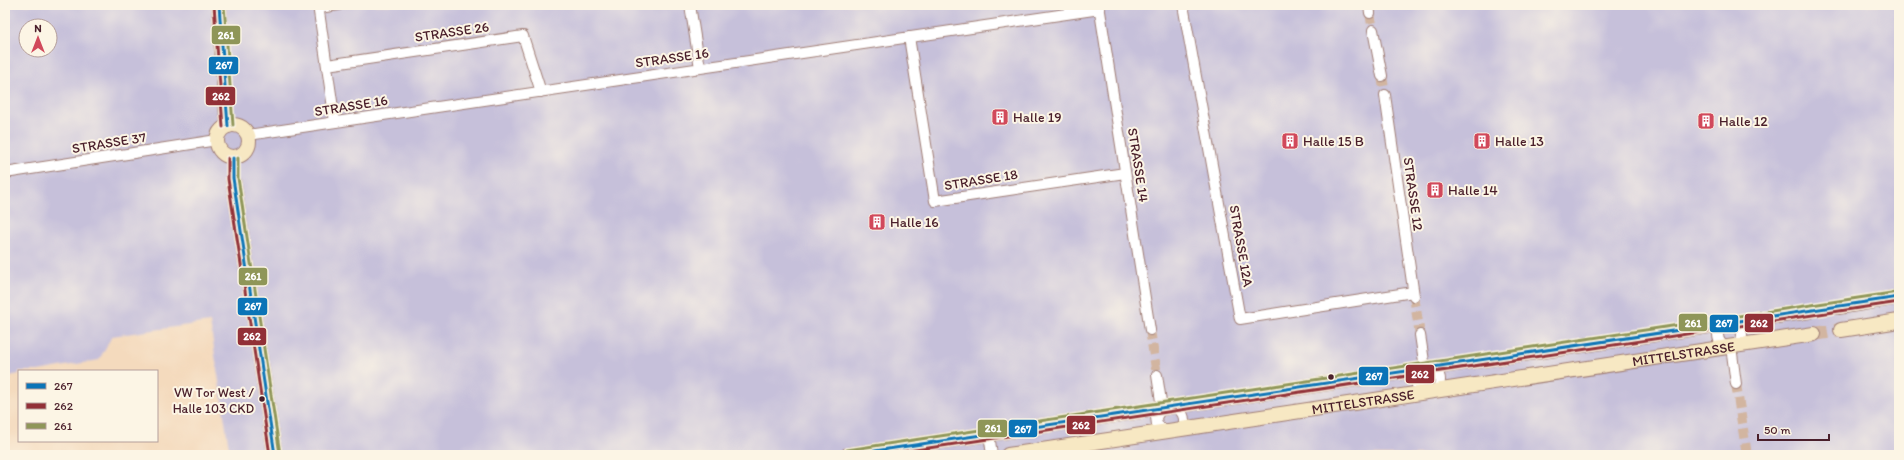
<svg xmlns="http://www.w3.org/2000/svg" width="1904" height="460" viewBox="0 0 1904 460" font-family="Itim,sans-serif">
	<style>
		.industrial { fill: #c6c0da; fill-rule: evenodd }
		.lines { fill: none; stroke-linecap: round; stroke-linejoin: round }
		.street-tunnel { stroke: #d2b5a0; stroke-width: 10; stroke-dasharray: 10 5; stroke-linecap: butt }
		.secondary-tunnel { stroke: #d2b5a0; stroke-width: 14; stroke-dasharray: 14 7; stroke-linecap: butt }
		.street-casing { stroke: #9f7c74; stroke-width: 12 }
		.secondary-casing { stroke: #9f7c74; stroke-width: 16 }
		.street { stroke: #fff; stroke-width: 10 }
		.secondary { stroke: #f7e8c3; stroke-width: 14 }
		.bus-1-casing { stroke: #fcf5e5; stroke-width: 6 }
		.bus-2-casing { stroke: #fcf5e5; stroke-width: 6 }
		.bus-3-casing { stroke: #fcf5e5; stroke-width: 6 }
		.bus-1 { stroke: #0b74b7; stroke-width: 3 }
		.bus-2 { stroke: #923037; stroke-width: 3 }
		.bus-3 { stroke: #8f9658; stroke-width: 3 }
		.bus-dot { fill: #4a1f2b; stroke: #fcf5e5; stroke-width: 1.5 }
		.labels { text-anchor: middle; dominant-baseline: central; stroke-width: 4; stroke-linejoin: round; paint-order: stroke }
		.bus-label { font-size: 13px; fill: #4a1f2b; stroke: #fcf5e5; text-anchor: end }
		.street-label { font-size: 14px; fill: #4a1f2b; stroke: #fcf5e5 }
		.poi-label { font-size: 14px; fill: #4a1f2b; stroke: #fcf5e5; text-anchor: start }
		.line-badge { stroke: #fcf5e5; stroke-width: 1.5 }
		.badge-label { font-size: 11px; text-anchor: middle; font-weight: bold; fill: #fff }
	</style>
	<rect width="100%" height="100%" fill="#fcf5e5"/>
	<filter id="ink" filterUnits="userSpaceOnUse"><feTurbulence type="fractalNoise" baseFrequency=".025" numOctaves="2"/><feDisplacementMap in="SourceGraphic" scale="8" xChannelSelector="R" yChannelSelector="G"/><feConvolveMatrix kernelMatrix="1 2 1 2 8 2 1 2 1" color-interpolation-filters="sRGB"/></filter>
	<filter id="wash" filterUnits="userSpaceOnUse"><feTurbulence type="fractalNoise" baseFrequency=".012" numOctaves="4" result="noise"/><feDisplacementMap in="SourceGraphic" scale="16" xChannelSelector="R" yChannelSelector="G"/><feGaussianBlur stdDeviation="0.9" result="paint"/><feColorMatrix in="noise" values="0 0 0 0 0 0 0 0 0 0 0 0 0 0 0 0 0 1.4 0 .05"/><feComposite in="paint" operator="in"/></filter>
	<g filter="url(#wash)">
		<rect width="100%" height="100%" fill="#f4dabd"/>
		<path class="industrial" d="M5,5H1899V455H230L210,322L112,336L99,360L38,371H19V374L5,377ZM26,26H50V50H26Z"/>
	</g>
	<g filter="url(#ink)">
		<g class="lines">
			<path class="street-tunnel" d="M1370,13L1373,30
				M1382,76L1385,95
				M1414,296L1420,335
				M1150,330L1157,375
				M1736,384L1747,455"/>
			<path class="secondary-tunnel" d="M1810,311L1838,307
				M1814,334L1841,330"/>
			<g class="street-casing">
				<path id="street" d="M318,5L335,122
					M690,5L700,68
					M1099,5L1150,330
					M1183,5L1240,319L1413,292
					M1369,5L1370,13
					M319,8L339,5
					M1373,30L1382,76
					M909,37L935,201L1125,173
					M327,65L523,36L541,92
					M1385,95L1414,296
					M248,135L1100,9
					M5,173L217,140
					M1718 335a12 12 0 1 1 24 0a12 12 0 1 1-24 0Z
					M1420,335L1425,368
					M1731,346L1736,384
					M1416 380a12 12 0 1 1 24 0a12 12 0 1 1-24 0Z
					M1157,375L1162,408L1156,417L1157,425L1166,431
					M1175,406C1182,412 1185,415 1184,425L1178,430
					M989,434L992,455"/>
			</g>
			<g class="secondary-casing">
				<g id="secondary">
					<path d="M219,5L225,98L228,126"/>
					<circle cx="233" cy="141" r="16"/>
					<path d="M233,158V178L275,455"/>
					<path d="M1838,307L1899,297"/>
					<path d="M1841,330L1899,321"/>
					<path d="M848,455L1810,311"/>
					<path id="s1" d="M1008,455L1814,334"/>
				</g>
			</g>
			<use href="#street" class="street"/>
			<use href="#secondary" class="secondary"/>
			<g class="bus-1-casing">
				<path id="bus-1" d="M219,5L228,126
					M233,158V178L275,455
					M848,455L1899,297"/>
			</g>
			<g class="bus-2-casing">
				<path id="bus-2" d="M214,5L223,127
					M228,158V179L270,455
					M882,455L1899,302"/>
			</g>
			<g class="bus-3-casing">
				<path id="bus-3" d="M224,5L233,125
					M238,158V178L280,454
					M847,450L1898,292"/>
			</g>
			<use href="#bus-1" class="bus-1"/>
			<use href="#bus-2" class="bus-2"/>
			<use href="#bus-3" class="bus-3"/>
		</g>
	</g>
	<defs>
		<g id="building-square" transform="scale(0.9)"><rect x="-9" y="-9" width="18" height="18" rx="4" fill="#d1495b" stroke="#fcf5e5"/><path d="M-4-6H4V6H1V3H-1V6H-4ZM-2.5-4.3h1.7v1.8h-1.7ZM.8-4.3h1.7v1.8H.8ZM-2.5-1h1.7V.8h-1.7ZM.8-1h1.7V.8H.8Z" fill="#fff"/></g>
	</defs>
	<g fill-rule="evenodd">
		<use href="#building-square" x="1000" y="117"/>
		<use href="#building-square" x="1706" y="121"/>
		<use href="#building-square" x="1290" y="141"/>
		<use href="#building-square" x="1482" y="141"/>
		<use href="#building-square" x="1435" y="190"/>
		<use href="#building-square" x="877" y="222"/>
	</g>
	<g class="bus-dot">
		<circle cx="1331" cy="377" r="3.5"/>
		<circle cx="262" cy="399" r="3.5"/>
	</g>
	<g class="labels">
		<g class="bus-label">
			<text x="254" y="392">VW Tor West /<tspan x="254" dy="16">Halle 103 CKD</tspan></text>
		</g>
		<g class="street-label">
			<text transform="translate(452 32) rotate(-8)">STRASSE 26</text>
			<text transform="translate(672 58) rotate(-8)">STRASSE 16</text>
			<text transform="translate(351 106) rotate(-9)">STRASSE 16</text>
			<text transform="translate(109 143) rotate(-9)">STRASSE 37</text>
			<text transform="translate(1138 165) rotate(81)">STRASSE 14</text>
			<text transform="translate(981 180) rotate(-9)">STRASSE 18</text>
			<text transform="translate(1413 194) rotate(82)">STRASSE 12</text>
			<text transform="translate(1241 246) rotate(80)">STRASSE 12A</text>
			<text stroke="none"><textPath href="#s1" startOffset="683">MITTELSTRASSE</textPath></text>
			<text stroke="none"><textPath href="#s1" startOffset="359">MITTELSTRASSE</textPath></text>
		</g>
		<g class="poi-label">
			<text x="1013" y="117">Halle 19</text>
			<text x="1719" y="121">Halle 12</text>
			<text x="1303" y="141">Halle 15 B</text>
			<text x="1495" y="141">Halle 13</text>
			<text x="1448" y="190">Halle 14</text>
			<text x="890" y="222">Halle 16</text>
		</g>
	</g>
	<g class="line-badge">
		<rect x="211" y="25" width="30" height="20" rx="4" fill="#8f9658"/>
		<rect x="208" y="56" width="31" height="19" rx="4" fill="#0b74b7"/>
		<rect x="205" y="86" width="31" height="20" rx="4" fill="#923037"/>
		<rect x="238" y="267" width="30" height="19" rx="4" fill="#8f9658"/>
		<rect x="237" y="297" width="31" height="19" rx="4" fill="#0b74b7"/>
		<rect x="1678" y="313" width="30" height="19" rx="4" fill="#8f9658"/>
		<rect x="1744" y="313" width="30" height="20" rx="4" fill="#923037"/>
		<rect x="1709" y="314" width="30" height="19" rx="4" fill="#0b74b7"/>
		<rect x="237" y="327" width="30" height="19" rx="4" fill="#923037"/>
		<rect x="1405" y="364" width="30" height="20" rx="4" fill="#923037"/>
		<rect x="1358" y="366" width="31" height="20" rx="4" fill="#0b74b7"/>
		<rect x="1066" y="415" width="30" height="20" rx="4" fill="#923037"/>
		<rect x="977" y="419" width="31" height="19" rx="4" fill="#8f9658"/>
		<rect x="1008" y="419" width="30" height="19" rx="4" fill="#0b74b7"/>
	</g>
	<g class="badge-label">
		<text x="226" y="39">261</text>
		<text x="224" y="69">267</text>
		<text x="221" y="100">262</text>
		<text x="253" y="280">261</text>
		<text x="253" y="310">267</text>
		<text x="1693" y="327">261</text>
		<text x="1759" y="327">262</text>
		<text x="1724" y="327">267</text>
		<text x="252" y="340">262</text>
		<text x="1420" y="378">262</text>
		<text x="1374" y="380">267</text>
		<text x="1081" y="429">262</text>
		<text x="993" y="432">261</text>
		<text x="1023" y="433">267</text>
	</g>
	<rect width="1904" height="460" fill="none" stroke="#fcf5e5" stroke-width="20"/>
	<rect x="18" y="370" width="140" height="72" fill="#fcf5e5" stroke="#b59f9b"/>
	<rect x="26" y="383" width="20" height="6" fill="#0b74b7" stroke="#b59f9b"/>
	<text x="54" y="390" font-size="12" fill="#4a1f2b">267</text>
	<rect x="26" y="403" width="20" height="6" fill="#923037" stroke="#b59f9b"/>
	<text x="54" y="410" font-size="12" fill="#4a1f2b">262</text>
	<rect x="26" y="423" width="20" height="6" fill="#8f9658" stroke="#b59f9b"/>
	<text x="54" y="430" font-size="12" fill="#4a1f2b">261</text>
	<g transform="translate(38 38)"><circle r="19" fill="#fcf5e5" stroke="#b59f9b"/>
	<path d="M0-3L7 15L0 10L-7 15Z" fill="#d1495b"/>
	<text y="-6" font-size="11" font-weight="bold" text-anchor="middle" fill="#4a1f2b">N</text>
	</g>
	<path d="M1758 434v6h71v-6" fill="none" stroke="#4a1f2b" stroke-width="2"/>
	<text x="1764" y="434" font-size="12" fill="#4a1f2b" stroke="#fcf5e5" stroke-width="3" paint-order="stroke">50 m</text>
</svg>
